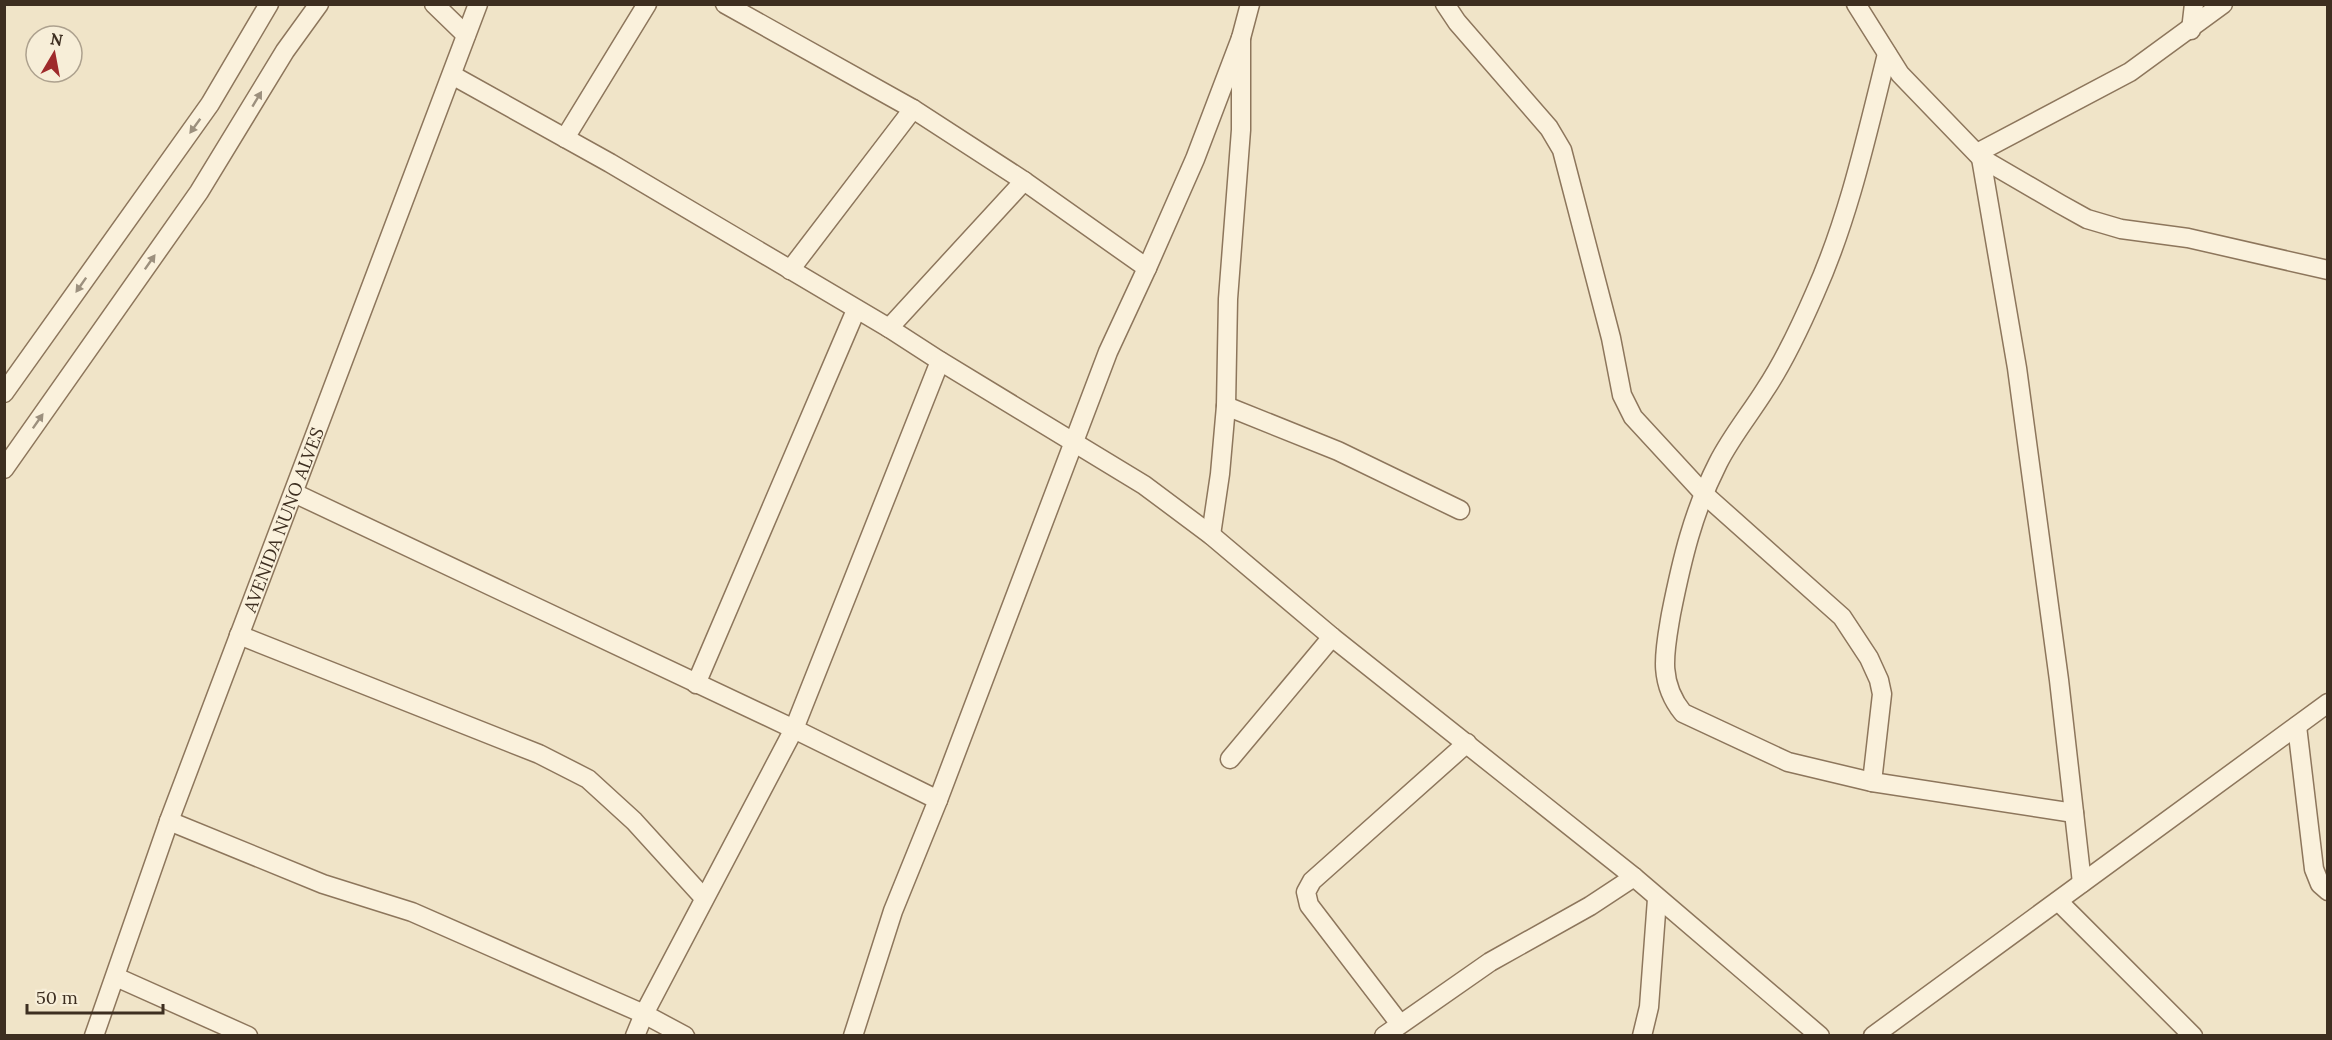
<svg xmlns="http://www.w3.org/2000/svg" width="2332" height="1040" viewBox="0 0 2332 1040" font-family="Lora,serif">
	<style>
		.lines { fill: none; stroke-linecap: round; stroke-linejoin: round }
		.minor-casing { stroke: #8d765c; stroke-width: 21 }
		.minor { stroke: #faf1dc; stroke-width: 18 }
		.oneway { fill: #9c907e }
		.labels { text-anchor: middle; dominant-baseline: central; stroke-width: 4.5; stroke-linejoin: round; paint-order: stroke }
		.street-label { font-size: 18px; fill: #3d2e20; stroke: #f7eed8 }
	</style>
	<rect width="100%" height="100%" fill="#f0e4c8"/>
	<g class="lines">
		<g class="minor-casing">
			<g id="minor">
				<path d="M434,4L466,35"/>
				<path d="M725,4L913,109L1024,181L1147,268"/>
				<path d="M1445,4L1457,22L1549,128L1562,150L1611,338L1622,395L1633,417L1704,494L1842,617L1869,658L1879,680L1882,694L1872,782"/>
				<path d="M1856,4L1900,74L1981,158L2060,204L2087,219L2121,229L2188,238L2328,270"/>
				<path d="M2191,30L2194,4"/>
				<path d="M1887,54C1867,134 1849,217 1815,293C1802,323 1783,363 1765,390C1750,414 1731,437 1718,463C1693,512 1682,559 1671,614C1665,650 1657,681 1683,713L1788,762L1872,782L2074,813"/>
				<path d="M452,75L610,163L889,328L940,361L1144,485L1211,535L1332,637L1634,877L1820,1036"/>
				<path d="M565,138L647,4"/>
				<path d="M1977,153L2130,72L2223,4"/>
				<path d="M1981,158L2017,368L2059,680L2082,883"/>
				<path d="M790,270L913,109"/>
				<path d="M889,328L1024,181"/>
				<path d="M4,393L210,104L269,4"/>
				<path d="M1226,406L1338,451L1460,510"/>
				<path d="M4,469L199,192L285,51L319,4"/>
				<path d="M294,493L794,729L938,800"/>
				<path d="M1211,535L1220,474L1226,406L1228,299L1241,130V38L1250,4"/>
				<path d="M239,635L539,754L588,779L634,821L704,898"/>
				<path d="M696,684L856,310"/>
				<path d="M2297,726L2314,869L2320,884L2328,891"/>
				<path d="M1230,759L1332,637"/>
				<path d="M169,821L323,884L412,912L644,1014L685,1036"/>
				<path d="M2058,901L2193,1036"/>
				<path d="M116,977L248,1036"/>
				<path d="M1400,1024L1309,905L1306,892L1312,881L1467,743"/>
				<path id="s1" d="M94,1036L169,821L478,4"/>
				<path d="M635,1036L644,1014L794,729L940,361"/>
				<path d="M853,1036L893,911L938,800L1108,352L1147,268L1195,159L1241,38"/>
				<path d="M1384,1036L1490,962L1590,906L1634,877"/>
				<path d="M1642,1036L1649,1007L1657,899"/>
				<path d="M1873,1036L2328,703"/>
			</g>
		</g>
		<use href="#minor" class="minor"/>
	</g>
	<defs><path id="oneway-solid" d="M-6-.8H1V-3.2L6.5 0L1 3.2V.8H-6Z" transform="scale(1.5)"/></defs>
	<g class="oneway">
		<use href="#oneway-solid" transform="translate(257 99) rotate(-59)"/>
		<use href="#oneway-solid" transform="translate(195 126) rotate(126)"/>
		<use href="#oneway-solid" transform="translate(150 262) rotate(-55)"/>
		<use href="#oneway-solid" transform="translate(81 285) rotate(125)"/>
		<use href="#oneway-solid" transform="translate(38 421) rotate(-55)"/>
	</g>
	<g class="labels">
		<g class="street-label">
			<text stroke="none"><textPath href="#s1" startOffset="550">AVENIDA NUNO ALVES</textPath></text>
		</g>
	</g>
	<rect width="2332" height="1040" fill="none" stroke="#3d2e20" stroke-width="12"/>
	<g transform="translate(54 54) rotate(10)"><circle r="28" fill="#f7eed8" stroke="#ada18e" stroke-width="1.5"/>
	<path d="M0-4.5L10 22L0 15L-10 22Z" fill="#9e2a2b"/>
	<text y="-9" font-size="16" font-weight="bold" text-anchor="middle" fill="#3d2e20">N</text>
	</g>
	<path d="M27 1004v9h136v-9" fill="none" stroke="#3d2e20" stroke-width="3"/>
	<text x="36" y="1004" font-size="18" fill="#3d2e20" stroke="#f7eed8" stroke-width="4.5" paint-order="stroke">50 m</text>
</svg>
